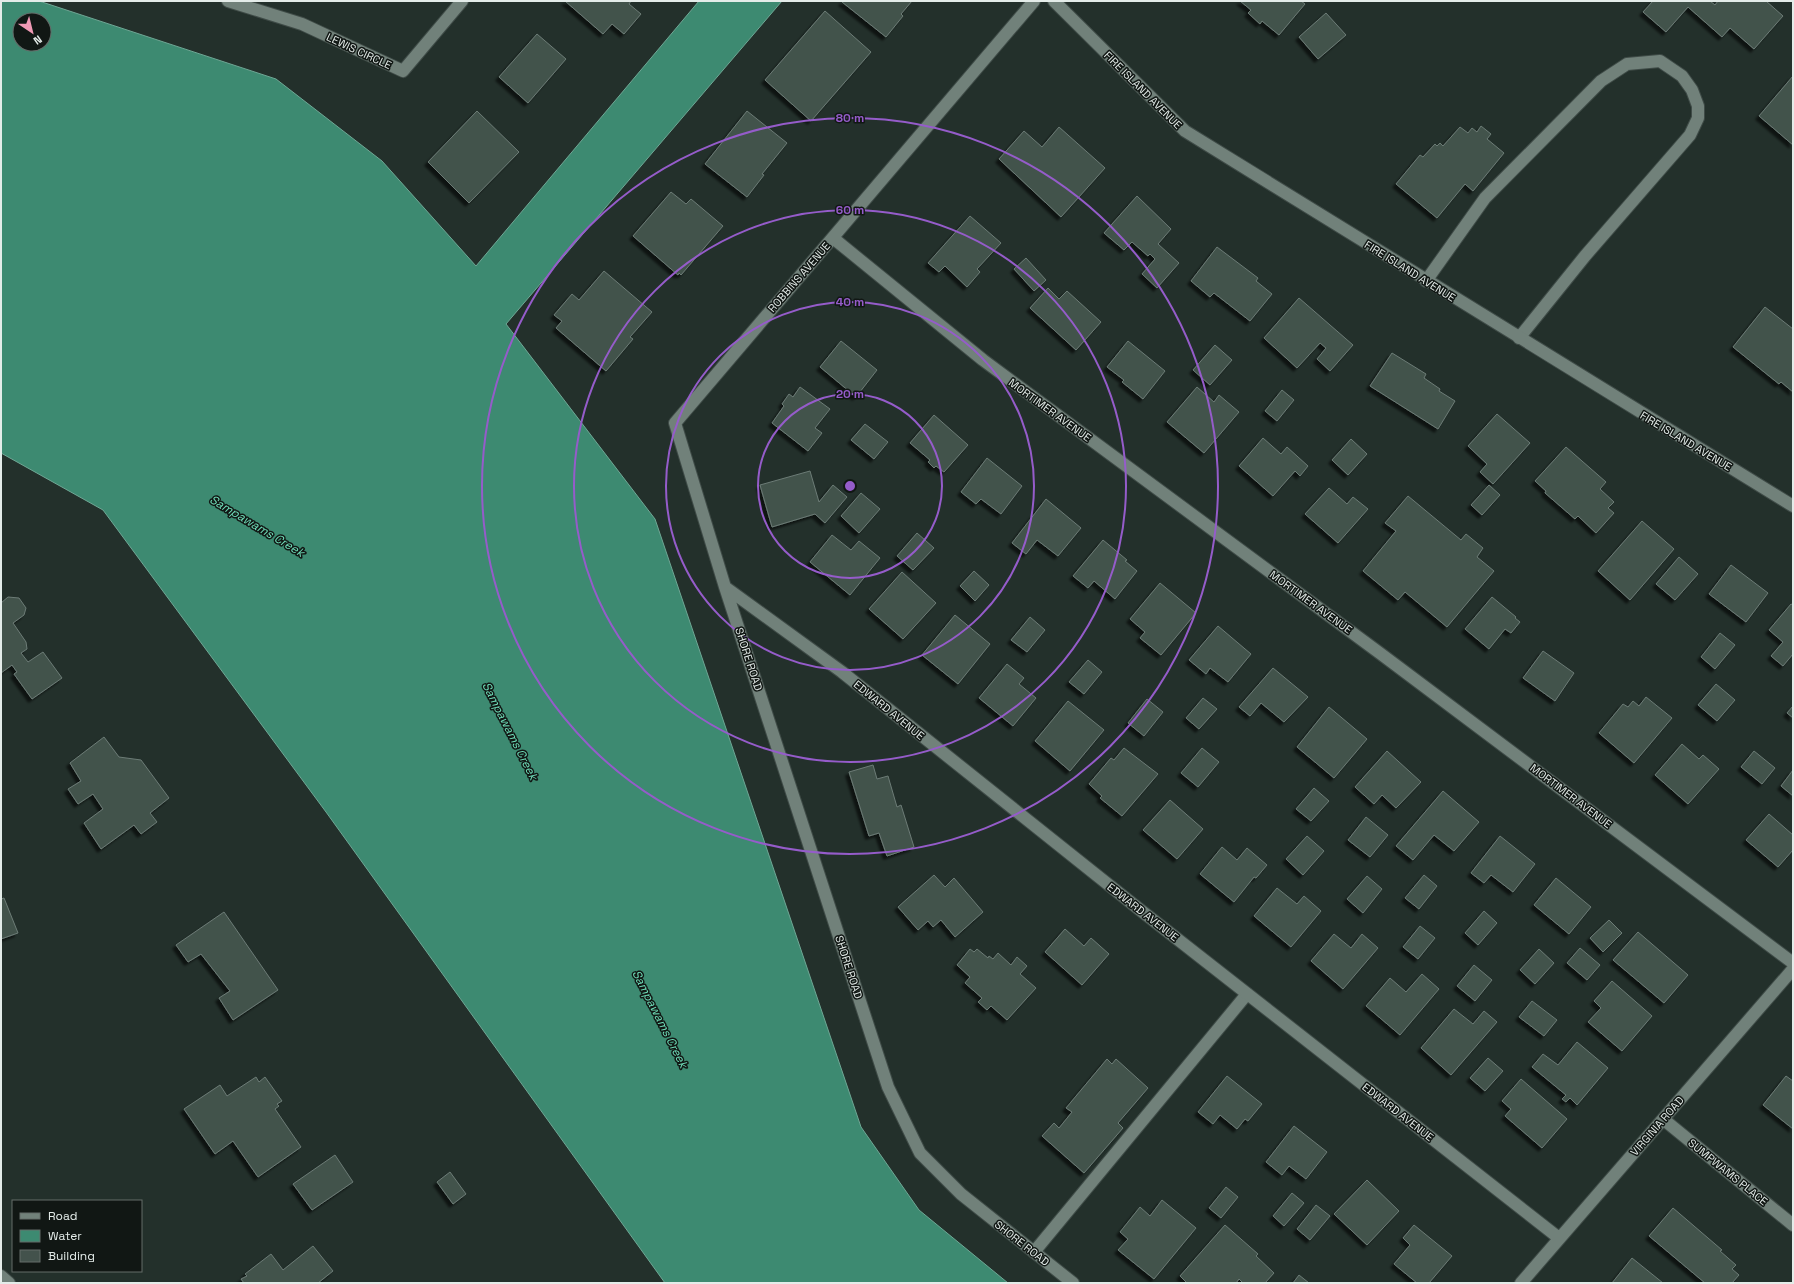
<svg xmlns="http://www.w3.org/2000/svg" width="1794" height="1284" viewBox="0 0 1794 1284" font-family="'Space Grotesk',sans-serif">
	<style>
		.water { fill: #3d8a71; stroke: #6fa795; fill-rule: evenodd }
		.building { fill: #43524c; stroke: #6c7c76; filter: url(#shadow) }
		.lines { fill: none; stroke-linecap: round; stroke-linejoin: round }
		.service-casing { stroke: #3f4b47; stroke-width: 14 }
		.minor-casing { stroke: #3f4b47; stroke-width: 14 }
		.service { stroke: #71817a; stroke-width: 12 }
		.minor { stroke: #71817a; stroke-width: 12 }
		.ring { fill: none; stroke: #955cca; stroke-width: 2 }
		.labels { text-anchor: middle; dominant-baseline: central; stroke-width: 3; stroke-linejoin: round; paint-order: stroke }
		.street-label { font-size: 11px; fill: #e4ece9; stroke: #111714 }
		.water-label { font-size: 12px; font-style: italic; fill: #70dfba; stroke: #111714 }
		.centre { fill: #955cca; stroke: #111714; stroke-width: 2 }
		.ring-label { font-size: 12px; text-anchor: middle; font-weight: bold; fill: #955cca; stroke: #111714; stroke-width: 3; stroke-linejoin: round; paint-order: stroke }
	</style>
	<defs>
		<filter id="shadow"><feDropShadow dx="-3.5" dy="3.5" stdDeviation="1" flood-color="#0009"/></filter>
	</defs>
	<rect width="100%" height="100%" fill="#23302b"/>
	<path class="water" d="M1,1H39L276,79L382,161L476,266L699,1H782L506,324L655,519L861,1127L919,1210L1008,1283H665L326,812L103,510L1,453ZM20,20H44V44H20Z"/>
	<path class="building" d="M565,1H631L629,4L641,14L624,34L612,24L603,34Z
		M843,1H912L901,14L903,16L886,37L842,2Z
		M1240,1H1301L1305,4L1279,35L1262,21L1260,24L1248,13L1251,10Z
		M1653,1H1710L1715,5L1718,1H1766L1783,16L1754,49L1730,28L1722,37L1688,7L1666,32L1643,12Z
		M825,11L871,52L811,121L765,80Z
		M1326,13L1346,35L1318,59L1299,37Z
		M537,34L566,59L528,103L499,77Z
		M1793,76V145L1759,116Z
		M477,111L519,152L469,203L428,162Z
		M747,111L787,143L762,174L764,175L747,197L705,164Z
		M1481,126L1491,134L1487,139L1504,153L1473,191L1465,184L1437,218L1396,184L1420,155L1423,157L1435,144L1437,146L1440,143L1443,146L1460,127L1468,133L1472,128L1477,132Z
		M1059,127L1105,168L1061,217L999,159L1024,131L1042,147Z
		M671,192L686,204L691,199L723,226L681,275L679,273L678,275L633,236Z
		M1137,196L1171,229L1158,244L1179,263L1157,288L1142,274L1155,259L1150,254L1148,256L1132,242L1124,250L1104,233Z
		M970,216L1001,243L977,269L980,272L967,287L945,266L939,272L928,263Z
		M1217,247L1258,278L1256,281L1272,294L1250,321L1214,293L1210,297L1191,281Z
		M1026,258L1046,280L1034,291L1014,269Z
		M604,271L652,312L630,337L633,339L606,371L556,328L562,321L554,315L572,294L579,300Z
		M1048,288L1059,299L1067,291L1101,322L1076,350L1030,308Z
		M1299,298L1353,345L1330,371L1317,359L1326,348L1320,343L1297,368L1264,338Z
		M1765,307L1793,329V392L1781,382L1779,384L1733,347Z
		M841,341L877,370L856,397L820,367Z
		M1128,341L1165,371L1143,399L1122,382L1124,380L1107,367Z
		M1215,345L1232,360L1210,385L1193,370Z
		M1392,353L1426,374L1424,378L1440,389L1439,391L1455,401L1438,429L1370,386Z
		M800,387L830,409L815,428L822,433L808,451L772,423L784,406L782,404L789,394L793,397Z
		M1197,387L1214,402L1219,395L1239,412L1204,453L1167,422Z
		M1282,390L1294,400L1277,421L1265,411Z
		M1497,414L1530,443L1493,484L1480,472L1487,464L1468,446Z
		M934,415L968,445L944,472L936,466L934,468L928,462L930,460L910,443Z
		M865,424L888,442L874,459L851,440Z
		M1263,438L1281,454L1287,447L1308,466L1300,476L1295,471L1273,496L1239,466Z
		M1351,439L1367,454L1348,475L1332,460Z
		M1566,447L1606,482L1600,489L1614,502L1608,508L1614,513L1596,533L1578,516L1575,519L1545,493L1546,491L1535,481Z
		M987,458L1022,486L1001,514L981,499L976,504L961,492Z
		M810,471L819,502L833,485L847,497L825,523L815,514L772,527L760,485Z
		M1489,485L1500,495L1482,515L1471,505Z
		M1329,488L1347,504L1353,497L1368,509L1338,543L1305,514Z
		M861,493L880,509L859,533L841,516Z
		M1408,496L1461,540L1466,534L1483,548L1477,557L1494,571L1447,627L1405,592L1398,600L1363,571L1396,531L1385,523Z
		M1046,499L1081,528L1058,556L1037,540L1026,554L1012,543Z
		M1642,521L1674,549L1630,600L1598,571Z
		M917,533L934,548L913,570L897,556Z
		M832,535L851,550L859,541L880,558L850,595L810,562Z
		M1103,540L1127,560L1125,561L1137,571L1115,599L1094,581L1088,588L1073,576Z
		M1679,557L1698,574L1675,600L1656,584Z
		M1731,565L1768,593L1746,622L1709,594Z
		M974,571L989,585L975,601L960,586Z
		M902,572L936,603L903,639L869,609Z
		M1160,583L1196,613L1161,655L1140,638L1145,632L1130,619Z
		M8,597L19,598L26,608L24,615L13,623L26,642L27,649L21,653L28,662L43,652L62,678L32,699L14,674L17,672L12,665L1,673V603Z
		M1492,597L1516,617L1515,618L1520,622L1511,633L1505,629L1489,649L1465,629Z
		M1791,604L1793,605V654L1783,666L1771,656L1783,642L1769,630Z
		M955,615L990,644L958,684L922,655Z
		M1030,617L1045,630L1027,652L1011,640Z
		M1218,626L1251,654L1228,682L1210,668L1206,674L1189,660Z
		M1720,633L1735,645L1715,669L1701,657Z
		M1543,651L1574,673L1555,701L1523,678Z
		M1088,660L1102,672L1084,694L1069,682Z
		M1007,664L1024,678L1019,684L1036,698L1013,726L979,698Z
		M1273,668L1308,697L1284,722L1261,703L1250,716L1239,707Z
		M1716,684L1735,700L1717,721L1698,705Z
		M1646,697L1672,718L1634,763L1599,733L1623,704L1628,707L1633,701L1639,706Z
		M1203,698L1217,709L1199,729L1186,718Z
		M1147,699L1163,712L1144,736L1128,723Z
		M1068,701L1104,730L1070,771L1035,741Z
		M1793,706V718L1787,713Z
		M1329,707L1367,739L1334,778L1297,747Z
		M104,737L119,757L141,760L169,798L150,813L157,822L141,834L134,825L101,849L84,823L103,809L93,794L78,804L68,789L81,781L70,763Z
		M1682,744L1699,759L1703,755L1719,769L1688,804L1655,775Z
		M1124,748L1158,774L1122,816L1100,798L1102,796L1089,784L1111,758L1114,760Z
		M1202,748L1219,762L1198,787L1181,773Z
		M1387,751L1421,782L1396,808L1382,795L1374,804L1355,787Z
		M1754,751L1775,768L1762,784L1741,767Z
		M873,765L877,779L888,776L897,807L901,805L914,847L887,856L879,833L869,836L849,772Z
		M1793,770V796L1781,786Z
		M1314,788L1329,801L1311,821L1296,809Z
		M1443,791L1479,822L1454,851L1434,835L1413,860L1396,846Z
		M1170,800L1203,829L1177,859L1143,830Z
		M1769,814L1793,835V850L1778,867L1746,840Z
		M1366,817L1388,835L1370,857L1348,840Z
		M1307,836L1324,851L1303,875L1286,859Z
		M1500,836L1535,864L1513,892L1491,875L1484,883L1471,873Z
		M1222,847L1237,860L1247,848L1267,865L1256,878L1254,877L1234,902L1200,874Z
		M934,875L945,887L954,878L983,912L955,937L941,920L933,927L928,921L918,930L898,907Z
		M1424,875L1437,886L1419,909L1405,898Z
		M1367,876L1382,889L1363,913L1347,899Z
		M1556,878L1591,907L1569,934L1534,905Z
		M1277,888L1297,904L1304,896L1321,911L1291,947L1254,916Z
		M4,898L18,933L1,939V899Z
		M1484,911L1497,923L1478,945L1465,933Z
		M224,912L278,990L233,1020L219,998L230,991L201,954L188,962L176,945Z
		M1609,920L1622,933L1603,952L1590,938Z
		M1420,926L1435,938L1418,959L1403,947Z
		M1065,929L1084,946L1091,938L1109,954L1082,985L1045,952Z
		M1638,932L1688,975L1664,1003L1613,960Z
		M1334,934L1351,948L1362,934L1378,948L1343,989L1311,961Z
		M1580,948L1600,965L1587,980L1567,963Z
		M970,949L974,952L977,949L988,958L989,956L993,959L998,953L1011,965L1017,957L1027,966L1020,974L1036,988L1007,1020L991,1006L987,1010L978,1002L982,998L965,983L970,977L957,965Z
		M1539,949L1554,963L1535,984L1520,970Z
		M1474,965L1492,980L1475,1001L1457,986Z
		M1422,974L1439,989L1400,1035L1366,1006L1390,978L1406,992Z
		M1612,981L1652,1016L1622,1051L1588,1022L1601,1008L1594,1001Z
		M1532,1001L1557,1020L1544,1036L1519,1017Z
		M1454,1009L1473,1024L1484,1011L1497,1022L1451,1075L1421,1048Z
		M1577,1042L1608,1068L1577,1105L1570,1098L1566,1102L1562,1099L1566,1095L1532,1067L1543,1054L1558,1065Z
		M1488,1058L1503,1071L1485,1091L1470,1078Z
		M1107,1059L1112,1064L1116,1059L1148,1088L1118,1123L1123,1128L1084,1173L1042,1136L1054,1123L1059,1128L1072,1112L1066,1108Z
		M1227,1076L1262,1104L1248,1121L1245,1119L1237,1129L1220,1115L1213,1124L1198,1112Z
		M1786,1076L1793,1081V1129L1763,1105Z
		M256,1077L259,1082L265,1077L282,1101L277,1104L279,1106L275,1109L301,1147L258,1177L233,1141L215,1154L184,1109L220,1085L227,1096Z
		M1521,1079L1567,1119L1542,1148L1505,1116L1511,1109L1502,1101Z
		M1294,1126L1327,1152L1306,1179L1289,1166L1282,1175L1266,1162Z
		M335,1155L353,1182L312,1210L293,1184Z
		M450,1172L466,1194L453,1204L437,1182Z
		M1367,1180L1399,1211L1367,1245L1334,1214Z
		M1226,1187L1238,1197L1221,1218L1209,1208Z
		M1292,1193L1304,1203L1284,1226L1273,1216Z
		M1162,1200L1196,1228L1154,1279L1118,1250L1128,1239L1120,1232L1140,1207L1150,1216Z
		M1316,1205L1330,1216L1310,1240L1297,1229Z
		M1673,1208L1722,1250L1720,1251L1736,1265L1732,1269L1739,1275L1732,1283H1705L1649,1236Z
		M1225,1225L1258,1254L1256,1256L1274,1273L1265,1283H1243L1239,1279L1236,1283H1187L1180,1276Z
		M1414,1225L1452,1256L1429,1283H1417L1394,1264L1410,1245L1403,1238Z
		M313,1246L333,1271L318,1283H244L241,1279L247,1276L245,1274L271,1254L283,1270Z
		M1632,1258L1663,1283H1612Z
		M1299,1275L1309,1283H1293Z"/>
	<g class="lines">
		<g class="service-casing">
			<path id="service" d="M1426,281L1485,198L1601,81L1627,64L1660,61L1682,76L1692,90L1698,106V118L1690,135L1585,256L1519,338
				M1034,1252L1247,994"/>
		</g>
		<g class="minor-casing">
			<path id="minor" d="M228,1L302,24L403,71L462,1
				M1034,1L675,423L725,587L888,1087L920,1153L961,1194L1073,1283
				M1054,1L1185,131L1793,506
				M833,238L983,360L1381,654L1793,963
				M725,587L842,672L1139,909L1559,1238
				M1663,1119L1793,1225
				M1,1276L9,1283
				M1521,1283L1793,969"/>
		</g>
		<use href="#service" class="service"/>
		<use href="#minor" class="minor"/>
	</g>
	<g class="ring">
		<circle cx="850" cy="486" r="92"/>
		<circle cx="850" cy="486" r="184"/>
		<circle cx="850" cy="486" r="276"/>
		<circle cx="850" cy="486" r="368"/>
	</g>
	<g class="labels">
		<g class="street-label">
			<text transform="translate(359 51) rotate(25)">LEWIS CIRCLE</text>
			<text transform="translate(1143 90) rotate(45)">FIRE ISLAND AVENUE</text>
			<text transform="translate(1410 271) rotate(32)">FIRE ISLAND AVENUE</text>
			<text transform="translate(799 277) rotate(-49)">ROBBINS AVENUE</text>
			<text transform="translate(1050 410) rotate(36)">MORTIMER AVENUE</text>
			<text transform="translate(1686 441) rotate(31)">FIRE ISLAND AVENUE</text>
			<text transform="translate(1311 602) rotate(36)">MORTIMER AVENUE</text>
			<text transform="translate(749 659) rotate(72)">SHORE ROAD</text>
			<text transform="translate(889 710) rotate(39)">EDWARD AVENUE</text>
			<text transform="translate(1571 796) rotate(37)">MORTIMER AVENUE</text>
			<text transform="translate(1143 912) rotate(38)">EDWARD AVENUE</text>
			<text transform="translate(849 967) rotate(72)">SHORE ROAD</text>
			<text transform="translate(1398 1112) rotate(38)">EDWARD AVENUE</text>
			<text transform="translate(1657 1126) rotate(-49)">VIRGINIA ROAD</text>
			<text transform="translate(1728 1172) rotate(39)">SUMPWAMS PLACE</text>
			<text transform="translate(1022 1243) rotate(38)">SHORE ROAD</text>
		</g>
		<g class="water-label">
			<text transform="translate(257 526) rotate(31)">Sampawams Creek</text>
			<text transform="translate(510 731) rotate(63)">Sampawams Creek</text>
			<text transform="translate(660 1019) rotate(63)">Sampawams Creek</text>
		</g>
	</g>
	<circle cx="850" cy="486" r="6" class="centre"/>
	<g class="ring-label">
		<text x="850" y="122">80 m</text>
		<text x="850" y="214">60 m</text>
		<text x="850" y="306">40 m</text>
		<text x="850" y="398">20 m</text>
	</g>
	<rect width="1794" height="1284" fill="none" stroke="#e4ece9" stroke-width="4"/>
	<rect x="12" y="1200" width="130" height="72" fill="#111714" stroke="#656c69"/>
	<rect x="20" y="1213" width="20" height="6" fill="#71817a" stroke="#656c69"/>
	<text x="48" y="1220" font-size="12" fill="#e4ece9">Road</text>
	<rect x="20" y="1230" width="20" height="12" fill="#3d8a71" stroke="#656c69"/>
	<text x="48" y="1240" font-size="12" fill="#e4ece9">Water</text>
	<rect x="20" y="1250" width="20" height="12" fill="#43524c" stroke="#656c69"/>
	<text x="48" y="1260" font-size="12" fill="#e4ece9">Building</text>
	<g transform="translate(32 32) rotate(145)"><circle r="19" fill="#111714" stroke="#656c69"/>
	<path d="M0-3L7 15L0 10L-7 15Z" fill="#f09ab5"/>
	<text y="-6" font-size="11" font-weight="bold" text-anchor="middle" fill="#e4ece9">N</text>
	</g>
</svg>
